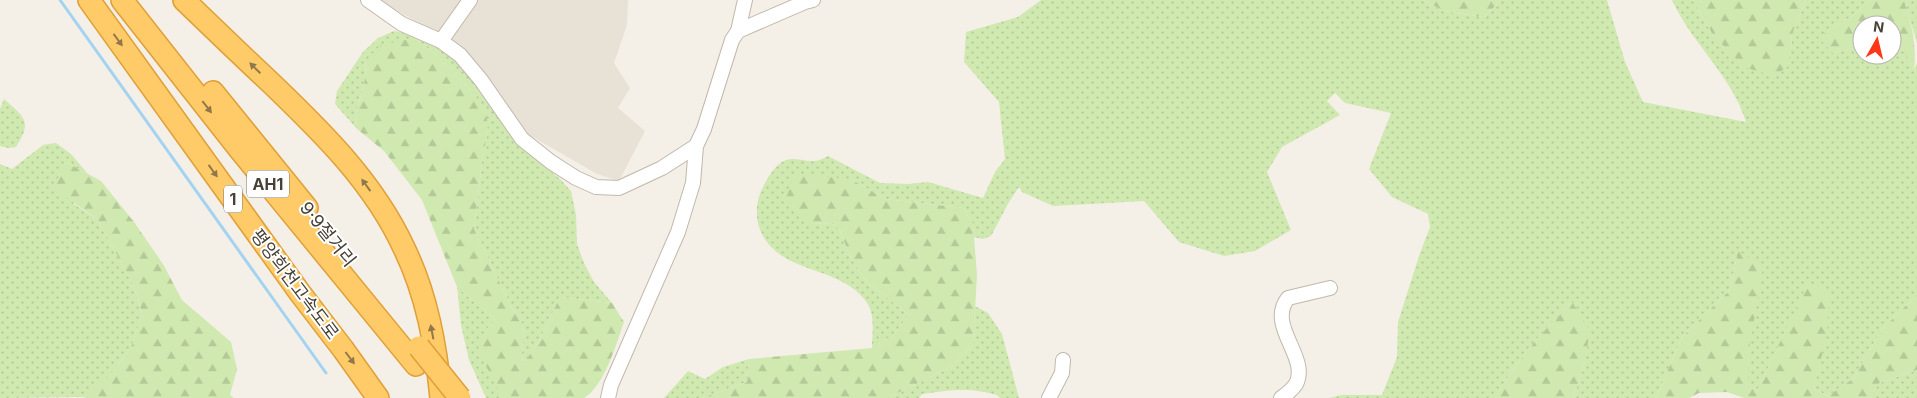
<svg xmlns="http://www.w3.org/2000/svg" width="1917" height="398" viewBox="0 0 1917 398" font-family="Inter,'Noto Sans KR',sans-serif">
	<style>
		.residential { fill: #e8e2d6 }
		.grass { fill: url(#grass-dots) }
		.forest { fill: url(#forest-firs) }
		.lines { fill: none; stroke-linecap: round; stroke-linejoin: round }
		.stream { stroke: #a4d3f1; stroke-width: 3 }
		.minor-casing { stroke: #c0b8aa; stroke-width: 16 }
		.highway-casing { stroke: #e09f37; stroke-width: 24 }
		.minor { stroke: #fff; stroke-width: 14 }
		.highway { stroke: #ffcb68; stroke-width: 21 }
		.highway-bridge-casing { stroke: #e09f37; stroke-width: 24; stroke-linecap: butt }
		.highway-bridge { stroke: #ffcb68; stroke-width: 21 }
		.oneway { fill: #91784a }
		.labels { text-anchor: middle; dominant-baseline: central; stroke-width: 4; stroke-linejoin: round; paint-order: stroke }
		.shield { fill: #fff; stroke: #7f7a72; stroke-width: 1 }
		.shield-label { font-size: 16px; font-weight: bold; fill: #484136 }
		.street-label { font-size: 18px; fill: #484136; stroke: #fff }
	</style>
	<defs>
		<pattern id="grass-dots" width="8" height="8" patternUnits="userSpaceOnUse" patternTransform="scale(1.25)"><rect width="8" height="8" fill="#d0e9b0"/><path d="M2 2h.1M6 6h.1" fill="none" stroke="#b4c998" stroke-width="1.8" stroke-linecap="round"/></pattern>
		<pattern id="forest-firs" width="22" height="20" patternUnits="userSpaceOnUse" patternTransform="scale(1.25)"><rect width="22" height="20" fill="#d0e9b0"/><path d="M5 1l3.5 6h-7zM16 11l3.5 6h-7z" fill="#b4c998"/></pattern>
	</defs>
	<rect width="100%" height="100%" fill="#f4f0e8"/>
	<path class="residential" d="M379,0H628L627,25L614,63L630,88L618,108L645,131L619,181L597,174L524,132L457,45Z"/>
	<path class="grass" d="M1041,0H1423L1444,11L1484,17L1501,0H1607L1625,62L1643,102L1746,122C1732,76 1692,44 1672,0H1693L1713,35L1790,65L1792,34L1806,0H1867L1868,2L1852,16L1819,37L1833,53L1862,46V55H1892V40L1897,39L1914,70L1917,63V295L1882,329L1854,378L1828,396L1814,389L1819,364L1808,284L1757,391L1747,387L1749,350L1738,251L1730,290L1682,337L1656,398H1573L1585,362L1572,302C1540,334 1518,359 1495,398H1329L1341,395H1382L1397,357L1398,322L1419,256L1430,227L1428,214L1392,197L1369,169L1391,113L1345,103L1335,93L1327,101L1340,115L1282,147L1267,172L1291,230L1255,251L1224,256L1179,242L1144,201L1053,206L1022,192L1019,187L1009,202L991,236L983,239L974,237L973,224L963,208L885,199L851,179L811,224L833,223L840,230L849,254L865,280L909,315L893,335L872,348C872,333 876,313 865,300C837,264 776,275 759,227C756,218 756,203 760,194C764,184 774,165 784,161C794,156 804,162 814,161C819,161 824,158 828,156L880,183L908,184L928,182L983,198L995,172L1005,159L999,102L964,62L966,32L1018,17Z
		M1908,0H1917V43L1905,4Z
		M394,31L417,35L421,41L441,48L455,58L478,82L505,128L541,163L560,179L571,191L576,215L577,244L584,263L594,282L612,303L560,297L539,341L523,364L522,353L524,326L511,306L474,229L482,162L488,131L473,92L433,52L414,38L366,60L364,86L356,112L357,129L335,104L337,91L363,52L378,38Z
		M4,99C24,117 33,121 16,147L8,148L0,146V109Z
		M56,143L71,154L88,174L66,162L74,204L98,220L133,284L142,314L132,345L115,370L86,397L0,398V164L12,169L43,145Z
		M457,287L495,319L486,330L494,379L502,398H486L469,360L461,325Z
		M975,306L988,313L1002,334L1019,398H1000L997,395C969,387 950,390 922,394L919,398H887L953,366L973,345Z
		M749,359L747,382L702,398H664L688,371L705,379L723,367Z
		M1917,370V398H1870L1879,383Z"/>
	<path class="forest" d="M1423,0H1501L1484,17L1444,11Z
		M1693,0H1806L1792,34L1790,65L1774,76L1744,67L1713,35Z
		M1867,0H1908L1905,4C1912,25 1917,48 1914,70L1897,39L1892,40V25H1862V46L1833,53L1818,37L1852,16L1868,2Z
		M414,38L433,52L473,92L486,111L488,131L482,162L474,229L511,306L524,326L522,353L523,364L539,341L560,297L612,303L624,322C617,342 604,387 584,398H502L478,349L486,330L495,319L457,287L422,200L384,151L357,129L356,112L364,86L366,60L381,45Z
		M66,162L101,181L134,222L163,264L182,300L231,342L237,369L230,395L234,398H84L115,370L132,345L142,313L133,284L98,220L53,188Z
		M794,174L851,179L885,199L963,208L973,224L977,275L973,345L953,366L887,398H702L747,382L749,359L872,348L893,335L909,315L865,280L849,254L840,230L833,223L811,224L786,199Z
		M1738,251L1763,267L1749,350L1748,387L1757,391L1808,283L1829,290L1827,333L1814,389L1828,396L1854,378L1882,329L1917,295V370L1879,383L1870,398H1744L1727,392L1699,393L1689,398H1656L1682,337L1730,290Z
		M1572,302L1590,330L1585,362L1573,398H1495C1518,359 1540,334 1572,302Z"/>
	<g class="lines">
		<path class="stream" d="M60,0L326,373"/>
		<g class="minor-casing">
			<path id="minor" d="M368,0L402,24L441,41L460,55L481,80L522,139L551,162L576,178L596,187L619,188L662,168L696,146L704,129L732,40L738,31L805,2L813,0
				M738,31L745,0
				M441,41L470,0
				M608,398L611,385L678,232L693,183L696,146
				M1049,398L1062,373L1063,360
				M1281,398C1287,394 1292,390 1296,384C1310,357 1266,326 1288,298L1330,288"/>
		</g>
		<g class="highway-casing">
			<path id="highway" d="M89,0L300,293L343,349L378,398
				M122,0L240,150L416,365
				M184,0C213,28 242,56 272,84C323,133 374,183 404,248C427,295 436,346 441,398
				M213,92L307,208"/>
		</g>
		<use href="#minor" class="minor"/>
		<use href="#highway" class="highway"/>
		<g class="highway-bridge-casing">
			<path id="highway-bridge" d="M419,347L460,398"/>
		</g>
		<use href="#highway-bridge" class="highway-bridge"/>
	</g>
	<defs><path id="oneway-solid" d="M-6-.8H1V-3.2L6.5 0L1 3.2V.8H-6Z" transform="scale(1.25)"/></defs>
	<g class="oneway">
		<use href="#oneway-solid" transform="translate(118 40) rotate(54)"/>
		<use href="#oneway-solid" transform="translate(255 68) rotate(-136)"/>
		<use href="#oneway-solid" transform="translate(207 107) rotate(52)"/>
		<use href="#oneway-solid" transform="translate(213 171) rotate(54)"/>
		<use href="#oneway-solid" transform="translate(366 185) rotate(-126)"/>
		<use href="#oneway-solid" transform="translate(432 332) rotate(-101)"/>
		<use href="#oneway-solid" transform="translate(350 358) rotate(53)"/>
	</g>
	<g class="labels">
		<g class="shield">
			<rect x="247" y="170.5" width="42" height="27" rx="4"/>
			<rect x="224" y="185.5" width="18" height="27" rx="4"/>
		</g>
		<g class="shield-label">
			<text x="268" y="184">AH1</text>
			<text x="233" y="199">1</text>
		</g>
		<g class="street-label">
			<text transform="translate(328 234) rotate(51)">9·9절거리</text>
			<text transform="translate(295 284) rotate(53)">평양희천고속도로</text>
		</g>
	</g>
	<g transform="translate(1877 40) rotate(8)"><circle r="24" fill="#ffffff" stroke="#b6b3af"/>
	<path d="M0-4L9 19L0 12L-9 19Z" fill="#fc3617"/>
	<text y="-8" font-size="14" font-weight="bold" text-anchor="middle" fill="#484136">N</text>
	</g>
</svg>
